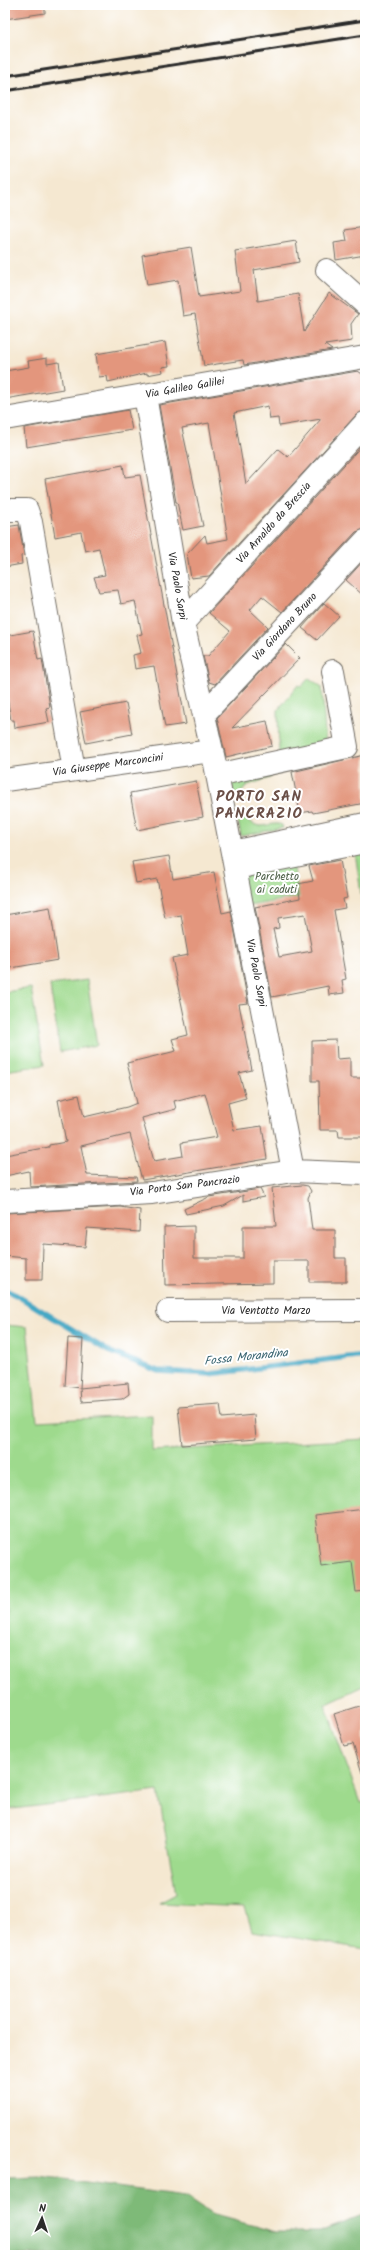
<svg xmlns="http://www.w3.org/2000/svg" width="370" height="2260" viewBox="0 0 370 2260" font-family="Kalam,sans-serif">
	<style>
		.green { fill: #9eda8d; stroke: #64825c }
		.forest { fill: #7eba78; stroke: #547252 }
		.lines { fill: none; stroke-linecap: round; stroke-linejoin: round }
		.stream { stroke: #45a8c5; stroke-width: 5.5 }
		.building { fill: #e3967d; fill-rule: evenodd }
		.minor-casing { stroke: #726d65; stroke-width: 24 }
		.minor { stroke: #fff; stroke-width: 22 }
		.rail { stroke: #2b2b2b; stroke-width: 3 }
		.labels { text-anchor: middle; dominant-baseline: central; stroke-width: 4; stroke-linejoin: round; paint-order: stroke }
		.street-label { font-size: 11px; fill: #2b2b2b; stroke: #fff }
		.park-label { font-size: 11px; fill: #4e6048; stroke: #fff }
		.water-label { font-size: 12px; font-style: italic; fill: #376370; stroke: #fff }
		.district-label { font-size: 15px; font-weight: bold; letter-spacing: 1px; fill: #6b5048; stroke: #fff }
	</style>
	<rect width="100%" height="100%" fill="#fff"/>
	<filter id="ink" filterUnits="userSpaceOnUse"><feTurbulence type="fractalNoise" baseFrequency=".025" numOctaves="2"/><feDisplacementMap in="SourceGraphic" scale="8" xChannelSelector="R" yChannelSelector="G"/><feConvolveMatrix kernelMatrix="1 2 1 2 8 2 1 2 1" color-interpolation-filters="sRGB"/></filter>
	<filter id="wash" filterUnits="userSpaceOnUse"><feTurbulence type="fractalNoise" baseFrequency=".012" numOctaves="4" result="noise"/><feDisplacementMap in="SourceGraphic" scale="16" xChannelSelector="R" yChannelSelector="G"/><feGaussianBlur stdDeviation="0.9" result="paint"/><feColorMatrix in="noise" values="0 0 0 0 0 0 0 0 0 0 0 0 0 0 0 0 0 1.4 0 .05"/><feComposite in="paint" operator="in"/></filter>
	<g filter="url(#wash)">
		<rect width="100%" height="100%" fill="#f5e8d1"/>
		<path class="green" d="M309,678L322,687L326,749L279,761L278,710L298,685L301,687Z
			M273,774L270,778L248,785L234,800L231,780Z
			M237,816C245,816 251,825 260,826C267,826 276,822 282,825L283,828L241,836Z
			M365,850V921L355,852Z
			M293,863L299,897L243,907L237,873Z
			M87,980L97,1045L60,1052L50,985Z
			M31,988L44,1065L5,1071V992Z
			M5,1325L27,1327L37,1421L152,1415V1451L365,1439V1685L325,1704L360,1803L365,1802V1949L252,1931L245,1907L159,1903L176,1894L158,1791L5,1810Z"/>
		<path class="forest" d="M41,2177L185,2196L212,2214L276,2232H320L365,2215V2255H5V2178Z"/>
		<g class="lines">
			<path class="stream" d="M5,1290L16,1295L108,1351L158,1371L210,1374L365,1355"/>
		</g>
		<g id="blocks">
			<path class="building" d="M5,5H45V13L5,19Z
				M365,227V255L336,260L334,243L347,241L345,230Z
				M296,241L299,262L254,270L258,301L298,294L304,332L329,293L358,314L351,324L352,341L325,345L332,350L244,365L243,360L204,366L195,314L183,316L178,280L147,285L142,255L191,247L199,297L240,291L235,251Z
				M165,342L169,366L162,367L163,372L147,375V373L108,382L107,376L99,377L96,354Z
				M47,358V364L59,362L63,389L5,399V371L29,367L28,361Z
				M358,371L365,376V411L356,415L209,576L191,578L187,554L205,535L207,543L228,539L209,423L182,428L203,526L183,530L177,502H176L159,405ZM268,406L270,419L278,418L279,426L321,419L288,457L278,449L246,484L234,413Z
				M128,410L132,430L26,447L24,428Z
				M365,442V529L356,532L282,612L262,596L250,610L268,627L215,684L209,682L203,656H208L230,631L209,613Z
				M123,465L125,477L140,475L186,724L165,727L154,666L135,669L133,655L141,653L137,635L142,634L135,601L121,604L118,590L99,592L94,577L105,575L99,548L85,551L81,532L55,537L45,479Z
				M19,525L24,555L21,556L22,564L5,567V527Z
				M365,559V597L346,580Z
				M324,603L339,616L317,640L302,628Z
				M33,631L38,660L42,659L50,707L46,708L49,722L15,728L14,720H11L5,686V636Z
				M286,644L300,658L232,728L267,721L272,746L226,757L217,718Z
				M126,703L132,734L86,743L80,712Z
				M365,755V803L313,813L312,811L300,813L292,772Z
				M196,781L203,817L137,830L130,793Z
				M169,856L173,879L214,872L222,913L231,911L248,1003L239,1004L252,1070L239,1073L246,1098L228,1103L234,1130L262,1126L267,1159L142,1180L130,1134L81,1146L87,1175L136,1177L137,1181L30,1187L29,1171L5,1176V1155L49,1147V1145L66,1142L58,1100L79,1095L84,1117L127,1107L137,1103L127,1063L176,1051L172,1039L188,1035L172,958L188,955L181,915L165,918L157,879L136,883L132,862ZM205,1093L217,1137L181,1143L183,1156L154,1161L142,1118L176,1109L174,1101Z
				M340,860L347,898L343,899L345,908L334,910L346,979L342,980L344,993L329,995L328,986L272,997L255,907L300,898L298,884L313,881L309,866ZM305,914L312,951L279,957L273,929L279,928L278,918Z
				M50,907L58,960L5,969V915Z
				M336,1040L337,1059L350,1058V1078H365V1137H339L338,1130H320L319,1081H312V1041Z
				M302,1185L308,1186L311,1191L308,1198L312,1230H335V1258H346V1282H309V1261H273V1283L165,1285L164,1227L194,1226V1258H243V1226H276L272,1188Z
				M260,1189L264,1197L243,1201V1195L224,1206L186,1214L184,1209L209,1197Z
				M120,1207L140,1210L139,1232L87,1228L85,1247L43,1244L42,1280H26V1258L5,1256V1213Z
				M68,1338L83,1339L80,1388L65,1386Z
				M128,1383L129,1394L122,1399L81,1402L80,1388Z
				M220,1404L222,1418L254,1415L256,1439L182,1445L178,1407Z
				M365,1509V1591L356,1592L352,1562L321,1566L315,1515Z
				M365,1704V1772L362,1773L353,1744L344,1746L334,1714Z"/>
		</g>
	</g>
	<g filter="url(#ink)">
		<use href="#blocks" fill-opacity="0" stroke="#726d65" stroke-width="1"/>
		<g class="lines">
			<g class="minor-casing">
				<path id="minor" d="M327,270L365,304
					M145,395L183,623L215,764L293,1171
					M5,419L365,357
					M5,510H27L31,522L74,770
					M183,623L365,423
					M205,713L365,541
					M217,775L347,747L333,671
					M5,780L211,751
					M233,852L365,824
					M236,868L365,842
					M5,1201L152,1193L293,1171L365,1174
					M168,1311L365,1310"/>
			</g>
			<use href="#minor" class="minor"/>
			<path class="rail" d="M5,76L365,20
				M5,91L365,35"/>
		</g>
	</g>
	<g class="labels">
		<g class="street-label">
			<text transform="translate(185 388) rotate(-10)">Via Galileo Galilei</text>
			<text transform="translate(274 523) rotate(-48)">Via Arnaldo da Brescia</text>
			<text transform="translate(177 586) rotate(80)">Via Paolo Sarpi</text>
			<text transform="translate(285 627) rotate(-47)">Via Giordano Bruno</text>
			<text transform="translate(108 765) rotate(-8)">Via Giuseppe Marconcini</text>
			<text transform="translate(256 973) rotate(79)">Via Paolo Sarpi</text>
			<text transform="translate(185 1186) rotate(-7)">Via Porto San Pancrazio</text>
			<text x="266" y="1311">Via Ventotto Marzo</text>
		</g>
		<g class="park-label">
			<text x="277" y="877">Parchetto<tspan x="277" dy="13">ai caduti</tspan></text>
		</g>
		<g class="water-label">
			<text transform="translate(246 1357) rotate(-6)">Fossa Morandina</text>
		</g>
		<g class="district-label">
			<text x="259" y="797">PORTO SAN<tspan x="259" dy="17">PANCRAZIO</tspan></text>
		</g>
	</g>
	<rect width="370" height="2260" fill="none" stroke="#fff" stroke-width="20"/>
	<g transform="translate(42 2218) rotate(3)" stroke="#ffffff" stroke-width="3" paint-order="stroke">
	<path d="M0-3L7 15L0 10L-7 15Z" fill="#2b2b2b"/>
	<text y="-6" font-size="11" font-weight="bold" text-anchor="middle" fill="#2b2b2b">N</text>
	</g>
</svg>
